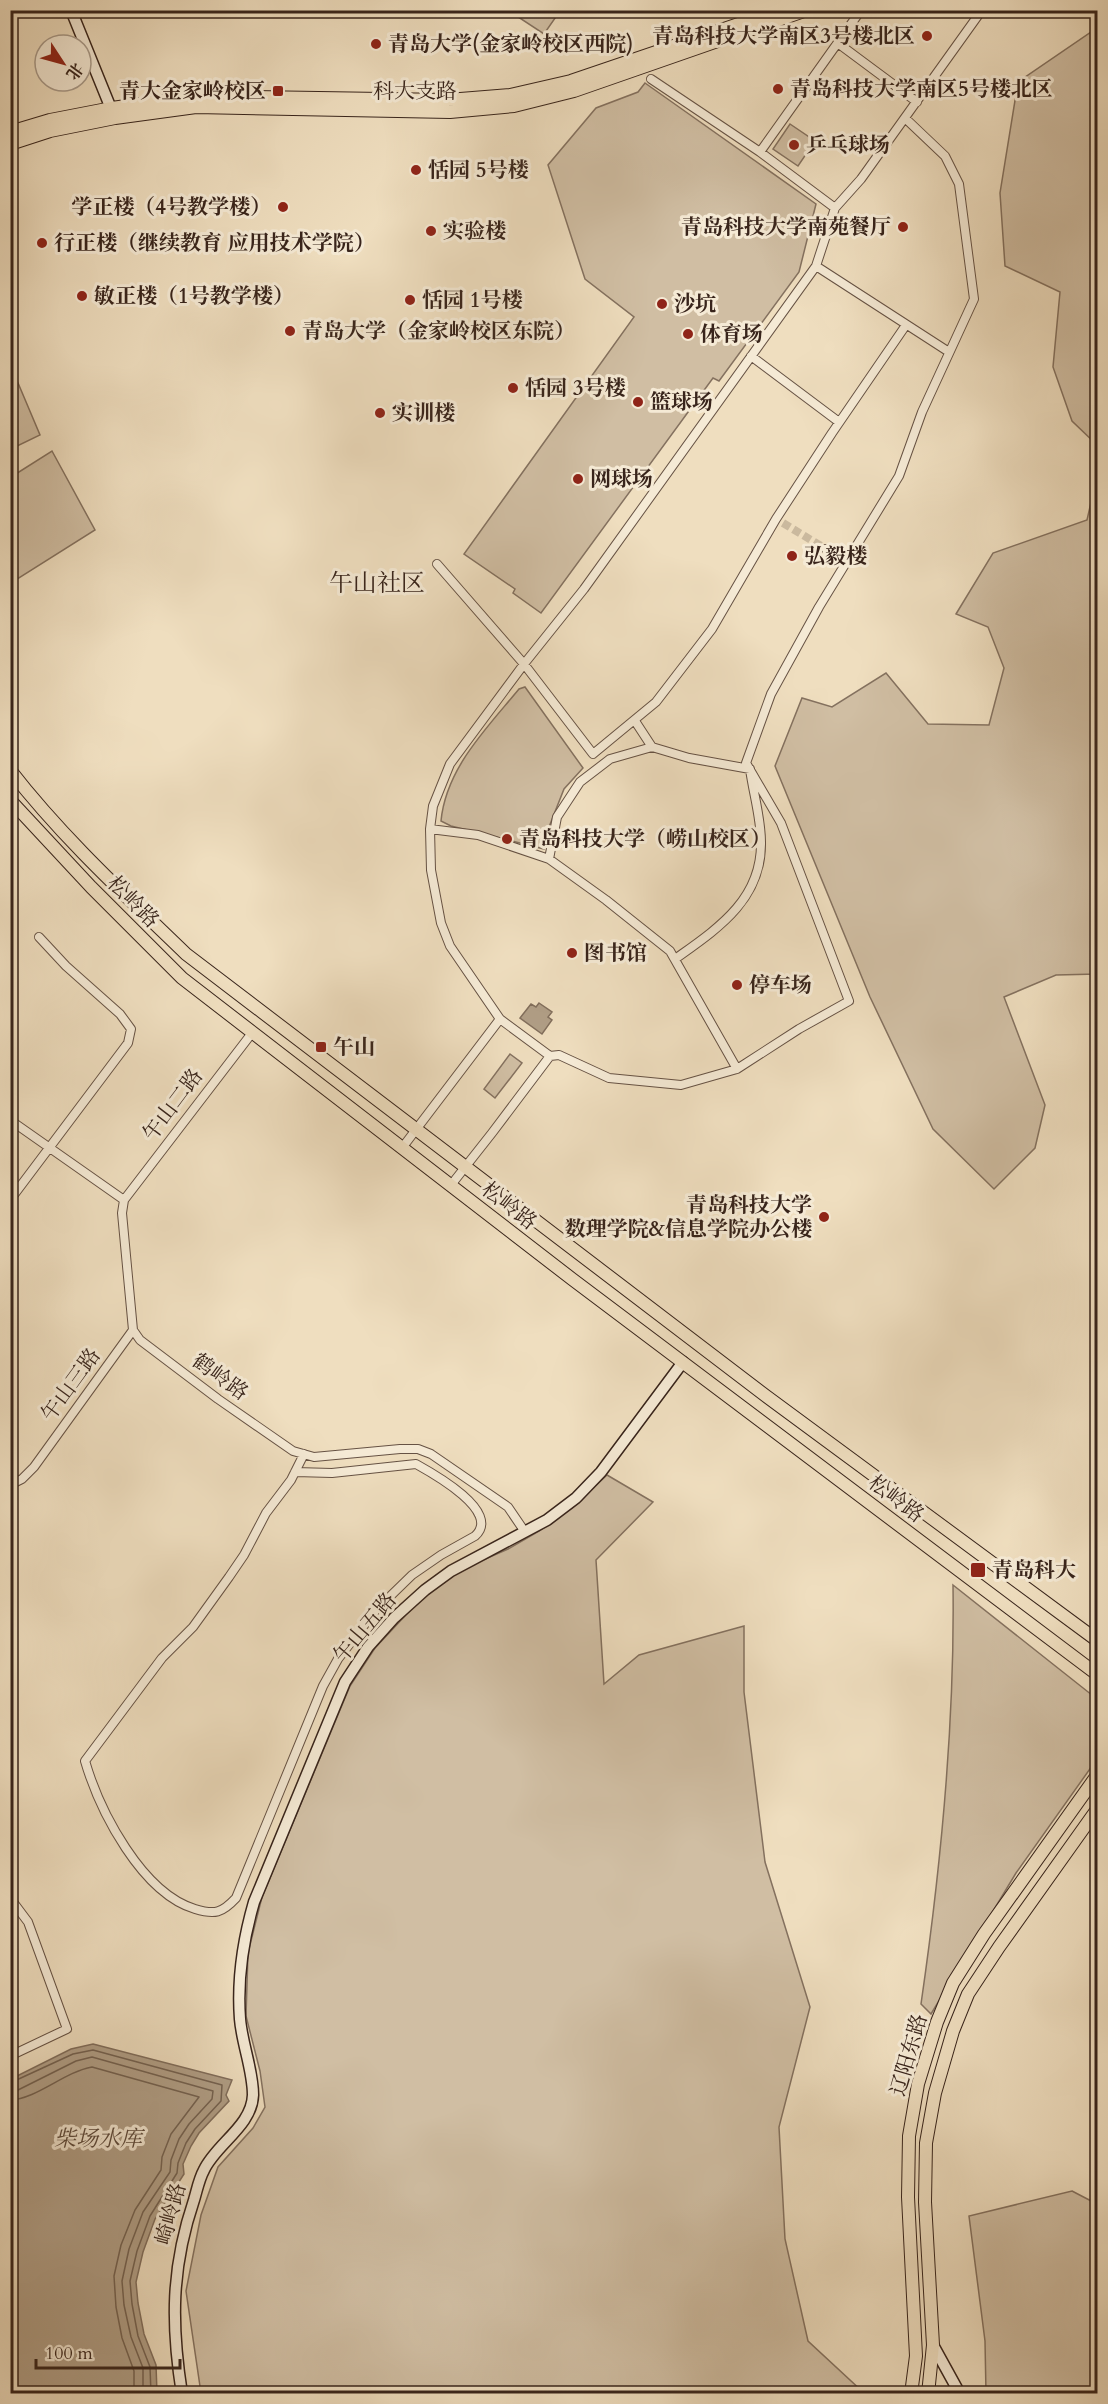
<svg xmlns="http://www.w3.org/2000/svg" width="1108" height="2404" viewBox="0 0 1108 2404" font-family="Cardo,'Noto Serif SC',serif">
	<style>
		.green { fill: #d0bea3; stroke: #84715f; stroke-width: 1.5 }
		.water { fill: #b19f87; stroke: #816e5c; stroke-width: 1.5 }
		.lines { fill: none; stroke-linecap: round; stroke-linejoin: round }
		.shore { stroke: #746251; stroke-width: 1.5 }
		.street-tunnel { stroke: #cab99e; stroke-width: 8; stroke-dasharray: 8 4; stroke-linecap: butt }
		.street-casing { stroke: #665244; stroke-width: 10 }
		.secondary-casing { stroke: #38241b; stroke-width: 13 }
		.primary-casing { stroke: #38241b; stroke-width: 14 }
		.street { stroke: #f5ead5; stroke-width: 8 }
		.secondary { stroke: #f5ead5; stroke-width: 10 }
		.primary { stroke: #efdebf; stroke-width: 12 }
		.poi-dot { fill: #8f2418; stroke: #f5ead5; stroke-width: 2 }
		.labels { text-anchor: middle; dominant-baseline: central; stroke-width: 6; stroke-linejoin: round; paint-order: stroke }
		.poi-label { font-size: 21px; font-weight: bold; fill: #38241b; stroke: #f5ead5; text-anchor: start }
		.street-label { font-size: 21px; fill: #38241b; stroke: #f5ead5 }
		.water-label { font-size: 22px; font-style: italic; fill: #5c493b; stroke: #f5ead5 }
		.quarter-label { font-size: 24px; fill: #38241b; stroke: #f5ead5 }
	</style>
	<rect width="100%" height="100%" fill="#efdebf"/>
	<filter id="stains"><feTurbulence type="fractalNoise" baseFrequency=".00333" numOctaves="4"/><feColorMatrix values="0 0 0 0 .2 0 0 0 0 .09 0 0 0 0 .02 0 0 0 .5 -.17"/></filter>
	<radialGradient id="worn" r=".72"><stop offset=".6" stop-color="#630" stop-opacity="0"/><stop offset="1" stop-color="#630" stop-opacity=".3"/></radialGradient>
	<path class="green" d="M509,11H560L544,34Z
		M1097,28V445L1072,421L1053,367L1060,292L1005,266L1000,193L1018,82Z
		M645,83L816,204L799,272L719,381L713,378L541,613L513,593L515,589L464,554L634,317L585,279L548,165L596,108L638,92Z
		M790,124L815,141L798,166L773,149Z
		M10,364L40,435L11,449H10Z
		M52,451L95,530L11,583V477Z
		M1097,476V974L1056,975L1004,997L1045,1105L1035,1148L994,1189L933,1129L870,997L775,766L802,698L832,707L886,673L928,724L989,725L1004,668L988,627L956,614L993,553L1087,520Z
		M525,687L583,768L564,789L549,827L544,849L451,826L441,821C446,768 487,728 519,689Z
		M510,1054L522,1063L495,1098L484,1089Z
		M607,1475L653,1502L596,1560L604,1684L639,1655L744,1626V1692L765,1862L810,2007L779,2127L785,2239L808,2341L864,2393H201L186,2291L201,2215L218,2167L253,2128L265,2107L260,2071L246,2016L248,1953L262,1897L350,1686L375,1648L417,1603L460,1570L508,1549L539,1531L573,1507Z
		M953,1585L1097,1699V1759L1016,1873L931,2014L921,2004C941,1866 955,1725 953,1585Z
		M1072,2191L1097,2204V2393H986L985,2341L969,2216Z"/>
	<path class="water" d="M539,1003L552,1012L548,1017L552,1020L542,1034L520,1018L531,1004L536,1007Z
		M93,2044L232,2080L226,2095L229,2101L199,2133L191,2146L183,2164L184,2174L155,2219L143,2252L136,2282L138,2303L144,2334L156,2365L157,2393H11V2079L71,2049Z"/>
	<g class="lines">
		<path class="shore" d="M10,2083L73,2054L93,2050L222,2085L221,2101L195,2129L186,2143L178,2163L177,2173L150,2216L137,2251L130,2281L132,2304L138,2336L150,2367L151,2394
			M10,2091L18,2090L76,2061L92,2057L213,2091L212,2099L189,2124L179,2139L171,2160L170,2172L143,2212L129,2249L122,2281L124,2305L131,2337L143,2368V2394
			M10,2100C37,2099 64,2072 92,2067L199,2097L171,2134L162,2157L161,2170L135,2210L121,2245L114,2276L116,2307L122,2338L134,2371V2394"/>
		<path class="street-tunnel" d="M783,523L826,549"/>
		<g class="street-casing">
			<path id="street" d="M839,44L917,102
				M651,79L760,152L835,208
				M905,118L945,156L959,184L974,299L922,412L899,476L819,607L771,694L746,763L781,823L849,1001L799,1029L737,1069L681,1085L609,1078L559,1055L550,1056L500,1019L450,946L441,923L431,870L430,829L433,806L450,764L524,664L584,589L816,266L835,208L861,179L982,10
				M760,152L861,10
				M816,266L949,352
				M751,356L839,422
				M826,549L846,562
				M437,564L524,664L593,754L656,702L712,629L776,519L832,433L906,325
				M635,721L652,747L689,758L750,769C753,792 761,818 761,842C762,900 717,929 675,959
				M430,829L478,835L549,859L606,900L670,951L737,1069
				M549,859L557,817L580,782L610,759L652,747
				M10,1120L124,1200L122,1213L133,1330L140,1340L218,1399L293,1451L314,1457L400,1449H418L431,1454L508,1507L525,1532
				M402,1148L500,1019
				M451,1185L492,1133L550,1056
				M10,1200L128,1043L131,1029L120,1014L66,966L39,937
				M124,1200L252,1033
				M295,1472L332,1473L416,1464C434,1474 502,1512 475,1536L441,1555L412,1575L375,1611L338,1659L323,1686L236,1898C222,1913 215,1915 195,1909C142,1893 100,1812 85,1761L162,1658L193,1627L229,1577L244,1555L266,1513L291,1480L304,1454
				M10,1485L22,1479L34,1467L133,1330
				M10,1898L28,1922L67,2029L10,2056"/>
		</g>
		<g class="secondary-casing">
			<path id="secondary" d="M71,10L114,116
				M933,2345L960,2394
				M182,2394C171,2324 171,2268 194,2200C197,2190 199,2179 204,2170C216,2144 252,2126 253,2095C253,2070 242,2044 240,2019C237,1979 243,1940 254,1902L345,1682L368,1647L394,1618L425,1590L451,1571L547,1520L576,1498L601,1472L683,1362"/>
		</g>
		<g class="primary-casing">
			<path id="primary" d="M10,132L50,120L112,108L197,96L448,100L510,95L571,81L780,10
				M10,144L50,131L115,118L196,107L450,112L514,106L574,91L807,10
				M10,770C62,837 125,895 186,954L766,1396L1098,1641
				M10,800L91,887L182,978L572,1279L1098,1675
				M911,2394L916,2356L908,2197L909,2136L918,2084L937,2022L953,1983L984,1934L1098,1774
				M928,2394L933,2345L925,2202L926,2143L935,2093L953,2031L968,1994L999,1947L1098,1808"/>
		</g>
		<use href="#street" class="street"/>
		<use href="#secondary" class="secondary"/>
		<use href="#primary" class="primary"/>
	</g>
	<g class="poi-dot">
		<circle cx="927" cy="36" r="6"/>
		<circle cx="376" cy="44" r="6"/>
		<circle cx="778" cy="89" r="6"/>
		<rect x="272" y="85" width="12" height="12" rx="3"/>
		<circle cx="794" cy="145" r="6"/>
		<circle cx="416" cy="170" r="6"/>
		<circle cx="283" cy="207" r="6"/>
		<circle cx="903" cy="227" r="6"/>
		<circle cx="431" cy="231" r="6"/>
		<circle cx="42" cy="243" r="6"/>
		<circle cx="82" cy="296" r="6"/>
		<circle cx="410" cy="300" r="6"/>
		<circle cx="662" cy="304" r="6"/>
		<circle cx="290" cy="331" r="6"/>
		<circle cx="688" cy="334" r="6"/>
		<circle cx="513" cy="388" r="6"/>
		<circle cx="638" cy="402" r="6"/>
		<circle cx="380" cy="413" r="6"/>
		<circle cx="578" cy="479" r="6"/>
		<circle cx="792" cy="556" r="6"/>
		<circle cx="507" cy="839" r="6"/>
		<circle cx="572" cy="953" r="6"/>
		<circle cx="737" cy="985" r="6"/>
		<rect x="315" y="1041" width="12" height="12" rx="3"/>
		<circle cx="824" cy="1217" r="6"/>
		<rect x="970" y="1562" width="16" height="16" rx="3"/>
	</g>
	<g class="labels">
		<g class="poi-label">
			<text x="915" y="36" text-anchor="end">青岛科技大学南区3号楼北区</text>
			<text x="388" y="44">青岛大学(金家岭校区西院)</text>
			<text x="790" y="89">青岛科技大学南区5号楼北区</text>
			<text x="266" y="91" text-anchor="end">青大金家岭校区</text>
			<text x="806" y="145">乒乓球场</text>
			<text x="428" y="170">恬园 5号楼</text>
			<text x="271" y="207" text-anchor="end">学正楼（4号教学楼）</text>
			<text x="891" y="227" text-anchor="end">青岛科技大学南苑餐厅</text>
			<text x="443" y="231">实验楼</text>
			<text x="54" y="243">行正楼（继续教育 应用技术学院）</text>
			<text x="94" y="296">敏正楼（1号教学楼）</text>
			<text x="422" y="300">恬园 1号楼</text>
			<text x="674" y="304">沙坑</text>
			<text x="302" y="331">青岛大学（金家岭校区东院）</text>
			<text x="700" y="334">体育场</text>
			<text x="525" y="388">恬园 3号楼</text>
			<text x="650" y="402">篮球场</text>
			<text x="392" y="413">实训楼</text>
			<text x="590" y="479">网球场</text>
			<text x="804" y="556">弘毅楼</text>
			<text x="519" y="839">青岛科技大学（崂山校区）</text>
			<text x="584" y="953">图书馆</text>
			<text x="749" y="985">停车场</text>
			<text x="333" y="1047">午山</text>
			<text x="812" y="1205" text-anchor="end">青岛科技大学<tspan x="812" dy="24">数理学院&amp;信息学院办公楼</tspan></text>
			<text x="992" y="1570">青岛科大</text>
		</g>
		<g class="street-label">
			<text x="415" y="91">科大支路</text>
			<text transform="translate(133 902) rotate(45)">松岭路</text>
			<text transform="translate(173 1105) rotate(-53)">午山二路</text>
			<text transform="translate(509 1206) rotate(38)">松岭路</text>
			<text transform="translate(220 1377) rotate(36)">鹤岭路</text>
			<text transform="translate(71 1385) rotate(-54)">午山三路</text>
			<text transform="translate(896 1499) rotate(37)">松岭路</text>
			<text transform="translate(365 1628) rotate(-50)">午山五路</text>
			<text transform="translate(909 2055) rotate(-74)">辽阳东路</text>
			<text transform="translate(171 2214) rotate(-75)">崎岭路</text>
		</g>
		<g class="water-label">
			<text x="98" y="2139">柴场水库</text>
		</g>
		<g class="quarter-label">
			<text x="377" y="583">午山社区</text>
		</g>
	</g>
	<rect width="1108" height="2404" fill="none" stroke="#efdebf" stroke-width="36"/>
	<rect x="12" y="12" width="1084" height="2380" fill="none" stroke="#38241b" stroke-width="3"/>
	<rect x="18" y="18" width="1072" height="2368" fill="none" stroke="#38241b" stroke-width="1.5"/>
	<g transform="translate(63 63) rotate(126)"><circle r="28" fill="#f5ead5" stroke="#a99b8b" stroke-width="1.5"/>
	<path d="M0-4.5L10 22L0 15L-10 22Z" fill="#8f2418"/>
	<text y="-9" font-size="16" font-weight="bold" text-anchor="middle" fill="#38241b">北</text>
	</g>
	<path d="M36 2359v9h144v-9" fill="none" stroke="#38241b" stroke-width="3"/>
	<text x="45" y="2359" font-size="18" fill="#38241b" stroke="#f5ead5" stroke-width="4.5" paint-order="stroke">100 m</text>
	<rect width="100%" height="100%" filter="url(#stains)"/>
	<rect width="100%" height="100%" fill="url(#worn)"/>
</svg>
